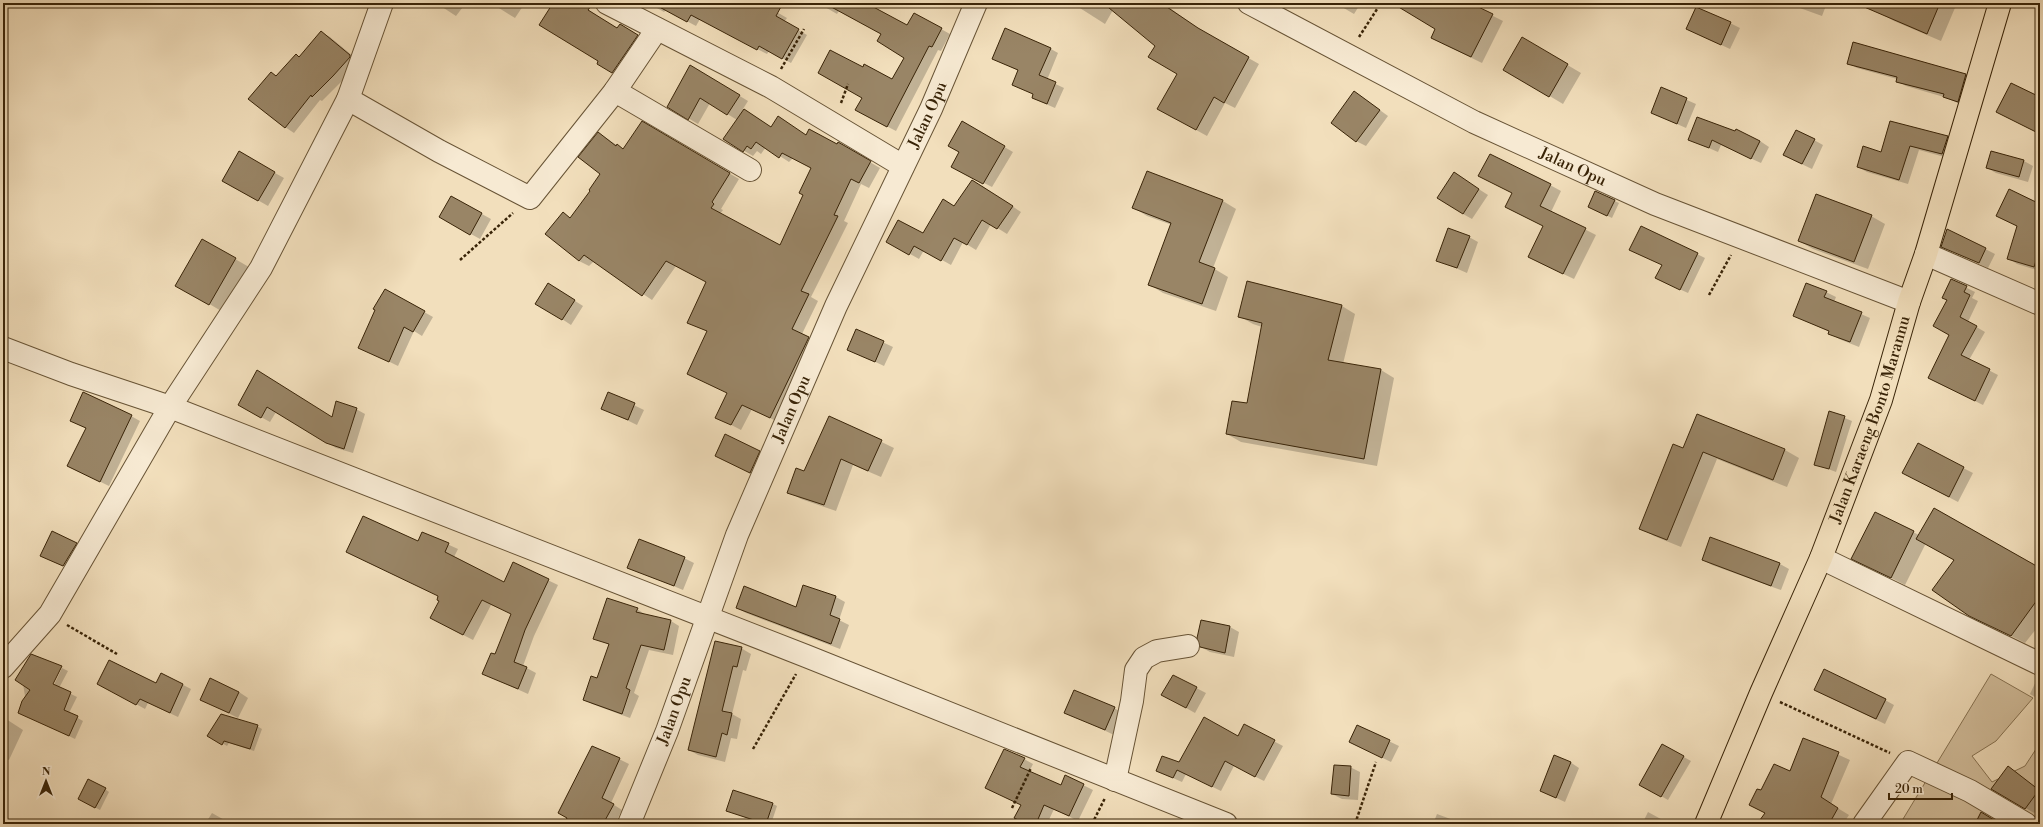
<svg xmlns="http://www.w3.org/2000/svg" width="2043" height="827" viewBox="0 0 2043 827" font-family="'Libre Bodoni',serif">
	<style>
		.green { fill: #d3bf9d; stroke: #867252 }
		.shadow { fill: #0003 }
		.building { fill: #998566; stroke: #392408 }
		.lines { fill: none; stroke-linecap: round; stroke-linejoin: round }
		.minor-casing { stroke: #675335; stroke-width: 24 }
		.major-casing { stroke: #392408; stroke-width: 24 }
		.path { stroke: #392408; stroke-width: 2.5; stroke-dasharray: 3 2; stroke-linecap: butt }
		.minor { stroke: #f7ead3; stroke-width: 22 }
		.major { stroke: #f2dfbc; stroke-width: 22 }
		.labels { text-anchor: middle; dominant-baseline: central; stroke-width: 3; stroke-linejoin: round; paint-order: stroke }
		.street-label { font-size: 16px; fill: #392408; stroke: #f7ead3 }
	</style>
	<rect width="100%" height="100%" fill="#f2dfbc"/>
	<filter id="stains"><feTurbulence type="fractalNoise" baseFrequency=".005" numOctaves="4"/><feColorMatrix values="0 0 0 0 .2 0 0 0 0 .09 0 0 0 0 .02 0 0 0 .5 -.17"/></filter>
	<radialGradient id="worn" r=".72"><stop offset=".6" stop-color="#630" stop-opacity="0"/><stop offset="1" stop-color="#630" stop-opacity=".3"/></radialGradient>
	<path class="green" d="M1991,674L2033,698L1996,741L1972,756L1992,782L2025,766L2040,743V824H1900Z"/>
	<path class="shadow" d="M436,3H466L456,16Z
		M491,3H525L515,18Z
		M554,3H579L618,30L620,26L647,41L622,77L598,64L600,61Z
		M648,3H761L787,18L784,22L807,35L791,63L769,51L767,54L700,19L696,26L666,10L664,12Z
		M818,3H864L907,26L914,14L950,34L941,51L938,50L896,131L865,115L863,68L892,80L905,58L882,34L839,11L837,14Z
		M1072,3H1163L1206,34L1259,64L1235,108L1225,103L1207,136L1169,115L1178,73L1156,46L1113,10L1105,24Z
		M1335,3H1361L1354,14Z
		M1394,3H1467L1503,21L1482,63L1443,44L1437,29Z
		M1786,3H1827L1822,16Z
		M1884,3H1957L1941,41L1894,21L1880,13Z
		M1730,23L1740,28L1730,49L1687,29Z
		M321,32L330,37L359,61L342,81L322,101L320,100L294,133L285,127L277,76L300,58Z
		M1522,38L1581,73L1563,104L1504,69Z
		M1051,49L1058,53L1047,80L1064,88L1055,108L1041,102L1033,98L1034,94L1013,84L1019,71L993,58Z
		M1848,63L1966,75L1975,80L1967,107L1944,97L1906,86L1897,81V79L1857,68Z
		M700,72L748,101L743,109L771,128L837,145L838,143L880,168L869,188L861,184L844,221L848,223L811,297L818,301L802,334L818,343L780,423L752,409L741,430L716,417L728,393L688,373L708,332L688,322L707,282L676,266L652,300L594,261L589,266L579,261L563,214L571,218L592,191L601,174L599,133L624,150L642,122L739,179L721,209L723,210L720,214L781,246L804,195L812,168L793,158L789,162L766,147L761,154L757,151L753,156L724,139L737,120L710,103L698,124L668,106Z
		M1662,89L1696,104L1686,128L1652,113Z
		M1355,92L1388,116L1366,146L1356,141Z
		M1698,118L1760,141L1769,147L1761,163L1721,145L1718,152L1690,140Z
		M1890,122L1947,137L1956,142L1952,159L1919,150L1908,184L1867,172L1858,167L1882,153Z
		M963,123L1013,152L992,187L960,171Z
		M1814,140L1823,145L1812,169L1793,160Z
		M239,153L284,178L268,206L223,180Z
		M2024,161L2033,166L2028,182L1996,173L1987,168Z
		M1147,172L1223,201L1236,209L1213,268L1228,277L1216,311L1163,293L1150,285L1172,225L1147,216L1134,208Z
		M1463,179L1488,195L1472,219L1463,214Z
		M1550,185L1561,191L1551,212L1596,235L1574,279L1540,263L1544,226L1507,207L1513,193Z
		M982,186L1021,212L1007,234L991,224L976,250L963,242L951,265L924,250L919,259L887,241L923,234Z
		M1596,192L1619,203L1612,218L1593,209Z
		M451,197L491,219L480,239L440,217Z
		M2040,205V271L2017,264L2008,258L2018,227L1997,216Z
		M1871,216L1885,224L1868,269L1813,249L1799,241Z
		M1948,230L1995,254L1988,268L1942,247Z
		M1469,237L1478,242L1467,273L1437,260Z
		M202,240L249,267L223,312L177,285Z
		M1638,254H1697L1705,258L1688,293L1664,282L1663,265Z
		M1951,280L1975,292L1972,298L1978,301L1968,322L1985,332L1969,360L1998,375L1983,405L1938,383L1951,335L1948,300Z
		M385,290L433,317L422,336L414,331L398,366L359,347Z
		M558,290L583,306L571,325L562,319Z
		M1826,292L1836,297L1834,302L1870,318L1859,347L1839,339L1830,333V332L1794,316Z
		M1342,306L1355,314L1343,364L1381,370L1394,378L1377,466L1241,442L1227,434L1248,405L1262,327L1253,324L1239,316Z
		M857,330L893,347L884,366L848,349Z
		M258,372L332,418L356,409L365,414L353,453L336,448L276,412L270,422L239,405Z
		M609,393L644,410L637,425L602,408Z
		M1830,412L1852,421L1836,472L1815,464Z
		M1698,415L1785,450L1799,458L1787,487L1717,459L1681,547L1654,536L1640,528L1684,449Z
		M131,416L140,421L109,486L78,471L87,429L80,425Z
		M830,417L894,448L881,477L853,465L836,511L801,499L788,492L804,472Z
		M1918,445L1973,473L1958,502L1912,478Z
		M759,452L768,457L759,478L716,456Z
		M1875,513L1919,535L2040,569V624L2025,643L1970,615L1955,560L1926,543L1905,585L1852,558Z
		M423,533L458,549L454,557L504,583L514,564L558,585L534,636L523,666L536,673L528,694L484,674L496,655L512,614L491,605L473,640L440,623L439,597L419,543Z
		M1711,538L1780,564L1789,569L1781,590L1712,565L1703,560Z
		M76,544L85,549L73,570L51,561Z
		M684,558L694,563L683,590L628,567Z
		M804,586L836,597L845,602L839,620L849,625L840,649L746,613L737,608H797Z
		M637,609L646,615L671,621L679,626L673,655L649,650L634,693L639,696L630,718L592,704L584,699L598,680L610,645L594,638Z
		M1202,621L1230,627L1239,632L1234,657L1210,652L1201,647Z
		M741,648L751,654L746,671L743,670L732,714L741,719L737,739L731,738L725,762L698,755L689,750Z
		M62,668L68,671L59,688L77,697L69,713L83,721L75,739L19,712L25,696L23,684L52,689Z
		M162,674L191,689L178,717L148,703L145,709L98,683L157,685Z
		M1173,676L1206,693L1195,713L1172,700Z
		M2038,677H2040V700L2030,694Z
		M239,692L248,698L238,718L210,704Z
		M1824,695L1885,700L1894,705L1885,724Z
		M1114,708L1123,713L1114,735L1066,712Z
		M3,717L23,730L9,760L3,757Z
		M257,726L262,729L254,751L229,743L227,746L209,735Z
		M1245,726L1283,746L1264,781L1234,766L1221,791L1186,774L1182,782L1157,771L1238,737Z
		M1357,726L1399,746L1391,762L1350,742Z
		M1804,739L1850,760L1831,804L1849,815L1843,824H1758L1765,813L1750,805L1761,792L1790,772Z
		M1662,745L1691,761L1668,800L1640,784Z
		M619,759L629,764L611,803L622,810L615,824H565Z
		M1024,759L1033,764L1029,772L1061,787L1083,785L1093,790L1078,821L1054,809L1047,824H1027L1016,818L1022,805L987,788Z
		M1570,762L1579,768L1565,802L1541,791Z
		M1350,767L1360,772L1358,800L1342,799L1332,794Z
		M2008,768L2040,790V812L2037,810L2034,813L1992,788Z
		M105,789L109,792L100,810L79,799Z
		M773,804L777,806L771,824H763L727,811Z
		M1648,812L1670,824H1642Z
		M212,813L228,822L231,824H205Z
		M1437,814L1456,821L1462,824H1433Z"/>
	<path class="building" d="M553,3H593L588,10L617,28L620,24L638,35L612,73L597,64L598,61L539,25Z
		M652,3H783L776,16L799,29L782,59L759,46L757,50L691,15L687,22Z
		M824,3H866L907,25L914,13L942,28L932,47L929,46L887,127L855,110L862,98L818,73L830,50L863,67L864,64L892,79L904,58L877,41L881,34Z
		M1103,3H1161L1198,28L1249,57L1224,103L1214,97L1196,130L1157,109L1177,74L1148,57L1155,46Z
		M1392,3H1470L1493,14L1471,57L1431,38L1435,29Z
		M1855,3H1940L1927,34Z
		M1696,7L1731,22L1721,45L1686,29Z
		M1005,28L1051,48L1039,75L1056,82L1047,104L1032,98L1033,94L1012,85L1018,70L992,59Z
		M321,31L350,55V57L333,76L312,97L311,95L285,128L248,99L271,72L276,76L296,54L299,57Z
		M1522,37L1568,64L1549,97L1503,70Z
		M1853,42L1966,74L1958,102L1943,97L1944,94L1896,82L1897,77L1847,64Z
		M690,65L740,95L727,115L700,98L688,120L667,107Z
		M2011,83L2040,97V134L1996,112Z
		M1661,87L1687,98L1677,124L1651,113Z
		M1354,91L1380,110L1356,142L1331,123Z
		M744,109L771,127L778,116L806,135L809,129L837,144L838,142L871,161L859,183L851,179L834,215L838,216L801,291L809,294L792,329L809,337L770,418L742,405L731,425L715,418L727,393L687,374L707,331L687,323L706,282L666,261L642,296L584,255L579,261L545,234L563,212L570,218L590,191L589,190L600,174L578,157L598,132L616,146L617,144L623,149L642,121L730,173L712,202L714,204L711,208L780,245L803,195L799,193L811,168L782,153L779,158L756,142L751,149L747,146L743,152L723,139Z
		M1697,117L1735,131L1736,129L1760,141L1751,159L1712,140L1709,148L1688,140Z
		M962,121L1005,146L983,184L951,167L959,152L948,146Z
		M1890,121L1948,136L1942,154L1910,146L1899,180L1857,167L1863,146L1881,152Z
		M1796,130L1815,139L1802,164L1783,155Z
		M239,151L275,172L258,201L222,181Z
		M1991,151L2024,160L2019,177L1986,168Z
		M1490,154L1551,184L1540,206L1586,228L1563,274L1528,257L1543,226L1505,207L1512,193L1478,176Z
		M1147,171L1223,200L1199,262L1215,268L1202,304L1148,285L1171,223L1132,208Z
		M1454,172L1479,189L1463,214L1437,198Z
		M972,180L1013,206L997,229L982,220L967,245L954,238L941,261L914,246L909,255L886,242L898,220L923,233L943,199L954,206Z
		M2009,189L2040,204V248L2034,267L2007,259L2017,226L1996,216Z
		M1595,191L1615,200L1607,216L1588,207Z
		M1816,194L1872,215L1854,262L1798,241Z
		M451,196L482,213L470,235L439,217Z
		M1641,226L1698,253L1680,290L1655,278L1662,265L1629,250Z
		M1448,228L1470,236L1457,268L1436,261Z
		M1947,229L1986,248L1979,263L1941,247Z
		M202,239L236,258L209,305L175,286Z
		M1951,279L1967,286L1964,292L1970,295L1960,317L1977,326L1961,355L1990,369L1975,401L1928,378L1949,335L1933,326L1947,300L1942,298Z
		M1247,281L1342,305L1328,360L1381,369L1364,459L1226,434L1232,401L1247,403L1262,323L1238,317Z
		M548,283L575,300L562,320L535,304Z
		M1806,283L1827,291L1824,297L1862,312L1850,342L1828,334L1829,331L1793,316Z
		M385,289L425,311L413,332L404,327L389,362L358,348L375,310L373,309Z
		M856,329L884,341L875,362L847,350Z
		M257,370L332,417L336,401L357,408L344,449L326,443L267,407L261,418L238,405Z
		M83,392L132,415L100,482L67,466L86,428L70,421Z
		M608,392L635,403L628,420L601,409Z
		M1829,411L1845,416L1829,469L1814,465Z
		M1697,414L1785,449L1773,480L1703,452L1667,540L1639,529L1673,444L1683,448Z
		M829,416L882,440L868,471L841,459L824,505L787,493L796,468L804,471Z
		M725,434L760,451L750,473L715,456Z
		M1918,443L1964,467L1949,497L1902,473Z
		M1934,508L2040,568V596L2011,636L1969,616L1932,590L1954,560L1916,539Z
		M1875,512L1914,531L1891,578L1851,559Z
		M363,516L418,541L422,532L449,543L445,552L504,582L513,562L549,579L525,630L514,662L527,667L518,689L482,674L491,653L495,654L511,614L482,600L463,635L430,618L439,601L437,600L438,596L346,552Z
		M52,531L77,543L63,566L40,556Z
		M1710,537L1780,563L1771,586L1702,560Z
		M639,539L685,557L674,586L627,568Z
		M803,585L836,596L830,615L840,619L831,644L736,608L744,586L796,607Z
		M607,598L638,608L636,612L671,620L664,650L641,645L626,688L630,690L622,714L583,700L591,676L597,678L609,644L593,639Z
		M1201,620L1230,626L1225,653L1200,647L1197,638Z
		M715,641L742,647L737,667L733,666L722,711L732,713L727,735L722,733L716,757L688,750Z
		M31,654L62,666L53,684L71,692L64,710L78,716L69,736L18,713L22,701L30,690L15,680Z
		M109,660L156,683L161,673L183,684L170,713L140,699L136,705L97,684Z
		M1824,669L1886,699L1876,719L1814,690Z
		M1173,675L1197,687L1186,708L1161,695Z
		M210,678L239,692L229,713L200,700Z
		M1074,690L1115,707L1105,730L1064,713Z
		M221,714L258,725L250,749L224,741L222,745L207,736Z
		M1204,717L1238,736L1244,724L1275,740L1255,777L1225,761L1212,787L1177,770L1173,778L1156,771L1162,756L1179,762Z
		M1357,725L1390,740L1382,758L1349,742Z
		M1803,738L1839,752L1821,797L1838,808L1829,824H1757L1765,813L1749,805L1757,789L1761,790L1774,764L1790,771Z
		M1662,744L1684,756L1661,797L1639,785Z
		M592,746L620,758L602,798L614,804L603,824H564L567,818L558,813Z
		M1004,749L1025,758L1020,767L1061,785L1065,775L1084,784L1069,816L1044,805L1036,824H1027L1014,818L1021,805L985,788Z
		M1554,755L1571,762L1556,798L1540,791Z
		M1334,765L1351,766L1349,796L1331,794Z
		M2008,766L2039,790L2025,809L1991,789Z
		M88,779L106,788L95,808L78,799Z
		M733,790L773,803L766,824L726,811Z
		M1981,812L1999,823L1998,824H1975Z"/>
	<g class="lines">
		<g class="minor-casing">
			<g id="minor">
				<path d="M607,3L771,87L903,166"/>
				<path id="s1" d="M1249,3L1474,122L1655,204L1909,302"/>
				<path d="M615,91L750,170"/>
				<path d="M348,99L439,151L530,198L615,91L657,29"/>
				<path d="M1926,254L2040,304"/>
				<path d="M3,348L71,374L170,407L806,656L1226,824"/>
				<path d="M1821,558L2040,664"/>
				<path d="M3,667L50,614L170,407L261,268L348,99L382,3"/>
				<path d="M1115,780L1132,701L1136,670L1144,658L1157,651L1188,646"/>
				<path id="s2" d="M629,824L667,731L737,535L836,306L931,109L976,3"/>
				<path d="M1864,824L1908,762L1970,791L2026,824"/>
			</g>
		</g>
		<g class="major-casing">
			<g id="major">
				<path id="s3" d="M1706,824L1761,693L1821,558L1881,400L1909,302L1926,254L2000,3"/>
			</g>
		</g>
		<path class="path" d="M1359,37L1381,3
			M781,69L804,29
			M841,103L848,84
			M460,260L513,213
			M1709,295L1731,255
			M67,625L117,654
			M1780,702L1890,753
			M753,749L796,674
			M1012,808L1031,768
			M1092,824L1105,798
			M1355,824L1376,762"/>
		<use href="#minor" class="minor"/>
		<use href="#major" class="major"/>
	</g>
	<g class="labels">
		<g class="street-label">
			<text stroke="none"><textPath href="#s2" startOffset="770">Jalan Opu</textPath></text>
			<text stroke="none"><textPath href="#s1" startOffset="363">Jalan Opu</textPath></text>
			<text stroke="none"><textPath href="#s2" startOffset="446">Jalan Opu</textPath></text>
			<text stroke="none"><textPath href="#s3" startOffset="437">Jalan Karaeng Bonto Marannu</textPath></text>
			<text stroke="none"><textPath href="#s2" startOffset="122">Jalan Opu</textPath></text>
		</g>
	</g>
	<rect width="2043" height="827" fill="none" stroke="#f2dfbc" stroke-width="16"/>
	<rect x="4" y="4" width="2035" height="819" fill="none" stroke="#392408" stroke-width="2"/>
	<rect x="8" y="8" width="2027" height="811" fill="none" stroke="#392408"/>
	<g transform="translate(46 781)" stroke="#f7ead3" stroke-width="3" paint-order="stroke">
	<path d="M0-3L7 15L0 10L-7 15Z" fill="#392408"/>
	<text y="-6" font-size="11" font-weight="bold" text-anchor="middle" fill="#392408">N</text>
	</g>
	<path d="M1889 793v6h63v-6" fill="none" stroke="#392408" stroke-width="2"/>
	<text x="1895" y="793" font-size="12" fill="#392408" stroke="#f7ead3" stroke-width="3" paint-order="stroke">20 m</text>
	<rect width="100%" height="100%" filter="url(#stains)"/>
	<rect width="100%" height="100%" fill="url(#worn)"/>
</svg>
